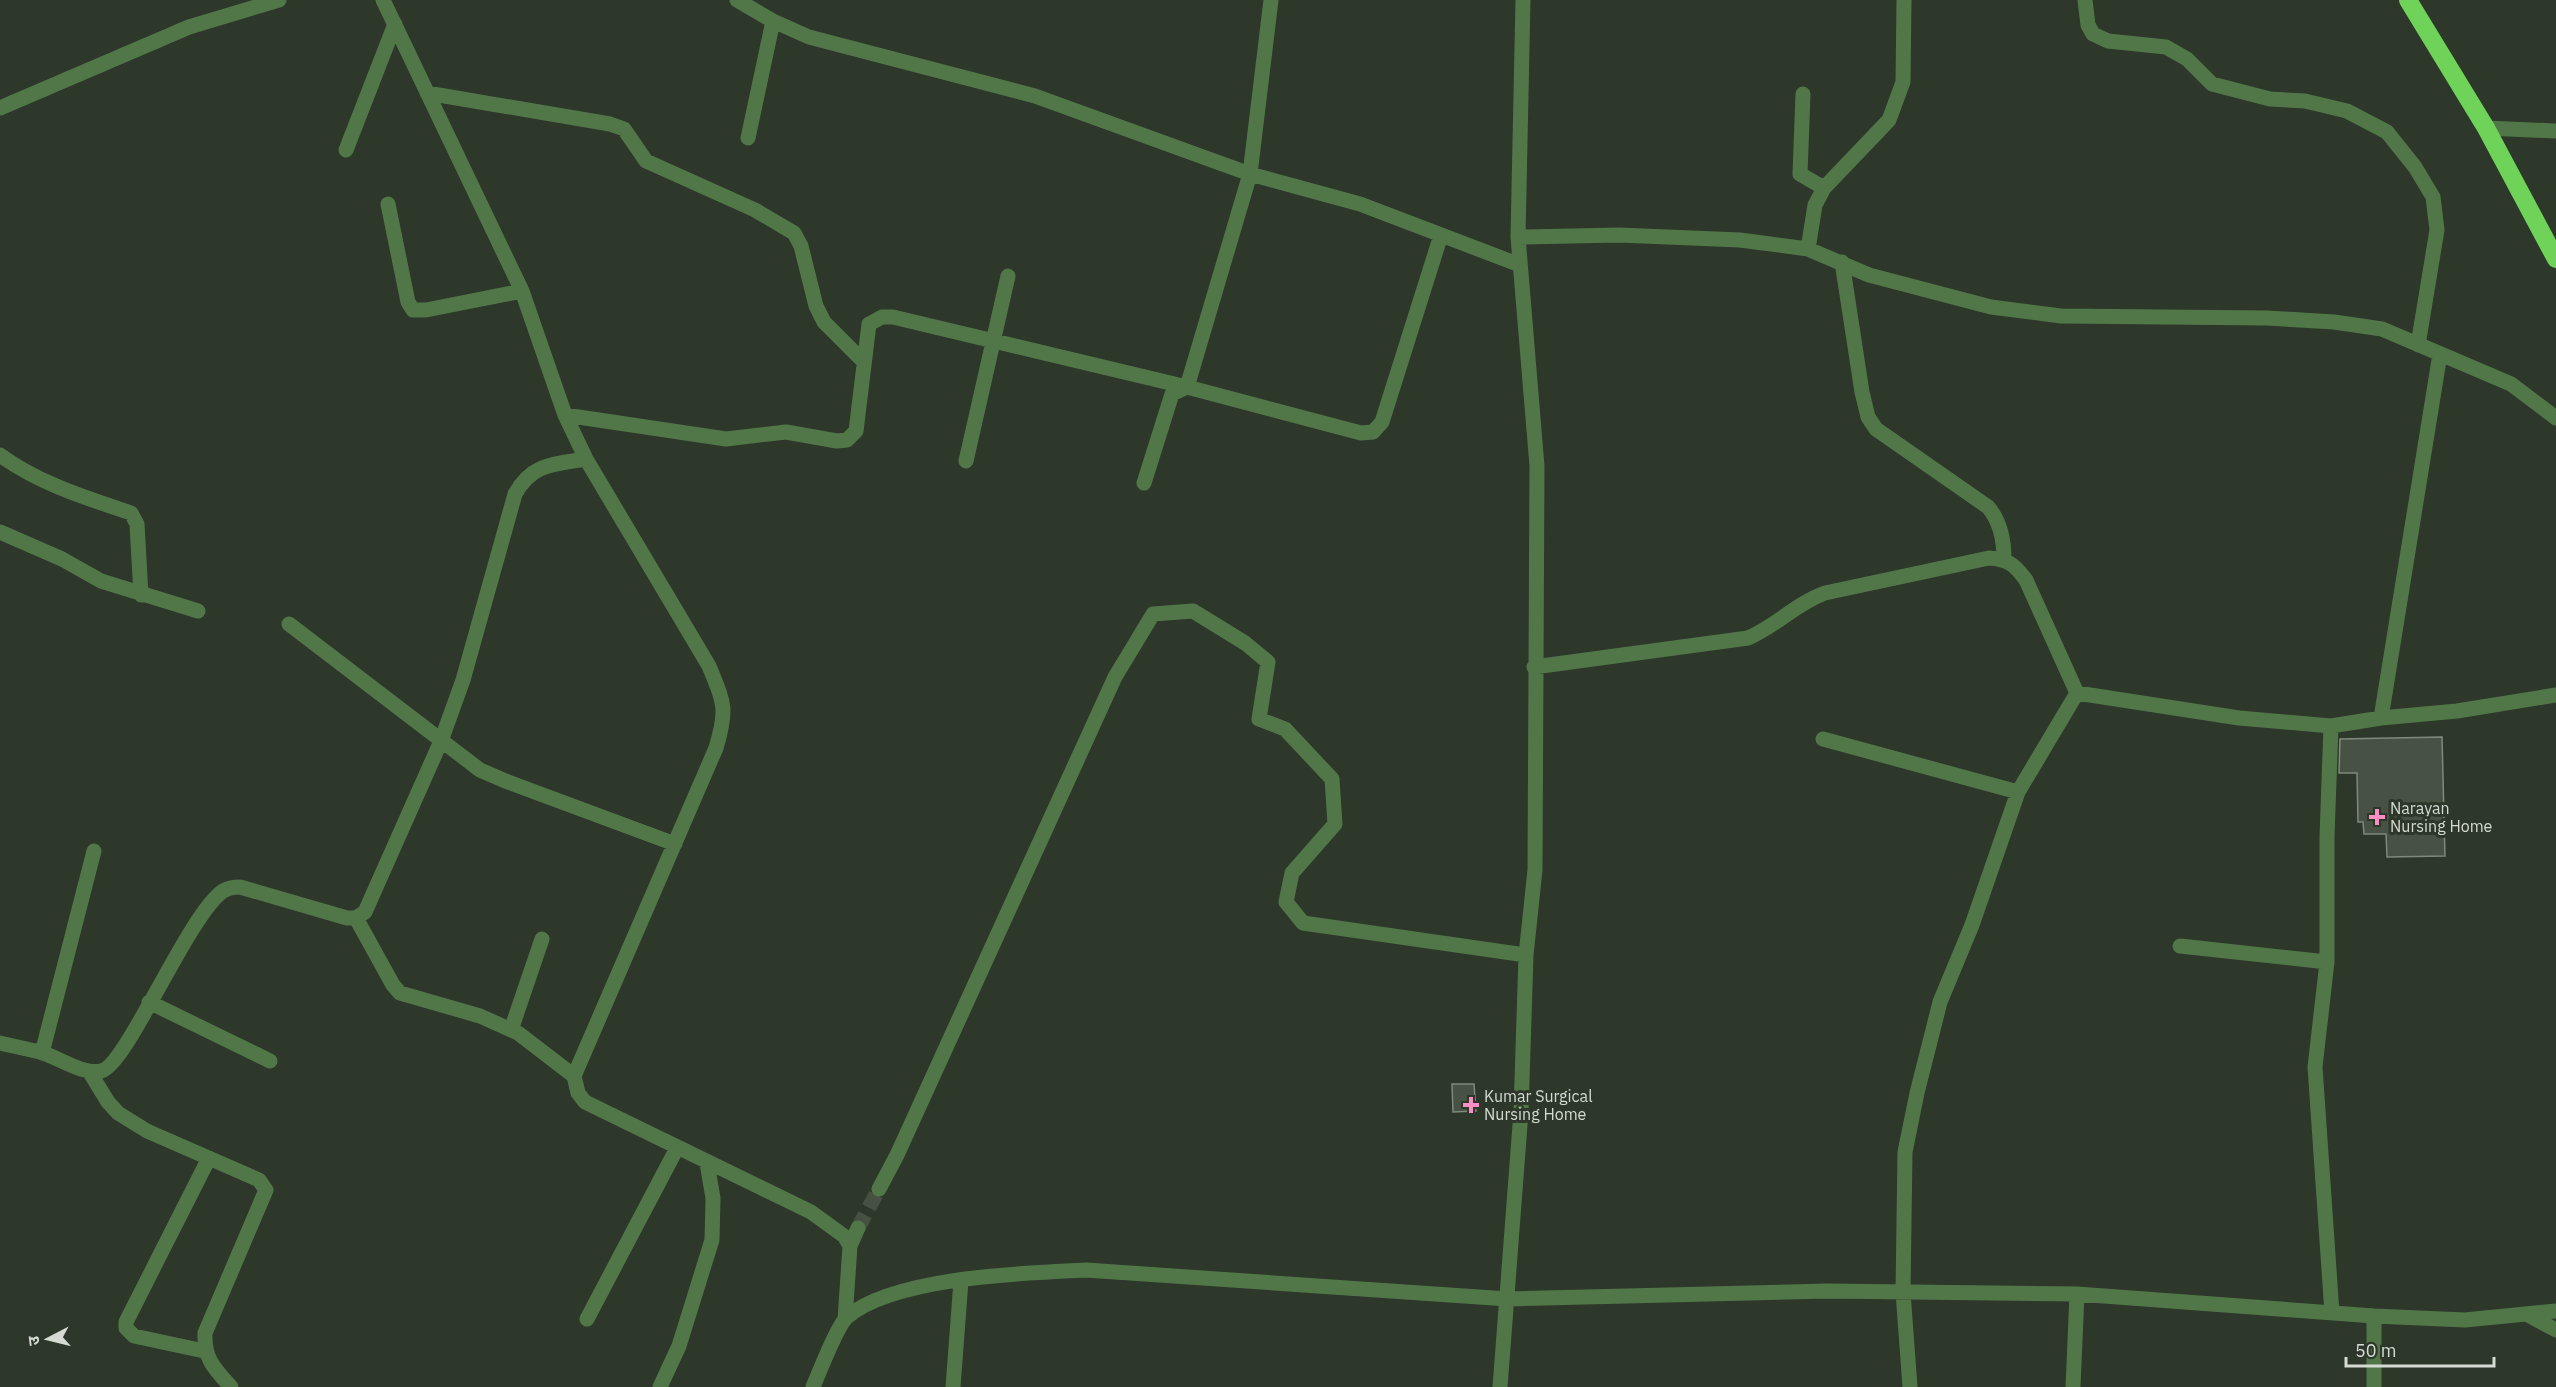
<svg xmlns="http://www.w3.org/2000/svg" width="2556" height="1387" viewBox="0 0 2556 1387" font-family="'IBM Plex Sans','Noto Sans Devanagari',sans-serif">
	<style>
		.building { fill: #475245; stroke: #7e8a7b; stroke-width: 1.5 }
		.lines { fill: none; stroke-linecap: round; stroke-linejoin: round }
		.minor-tunnel { stroke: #465043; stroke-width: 15; stroke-dasharray: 15 8; stroke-linecap: butt }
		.minor { stroke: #517749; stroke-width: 15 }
		.highway { stroke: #6fd35a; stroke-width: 18 }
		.poi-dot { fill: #fb8fc4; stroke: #2d372a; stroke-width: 2 }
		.labels { text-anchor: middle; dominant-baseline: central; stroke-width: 6; stroke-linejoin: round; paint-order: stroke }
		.poi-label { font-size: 16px; fill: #d5dbd3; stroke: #2d372a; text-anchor: start }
	</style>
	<rect width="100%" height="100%" fill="#2d372a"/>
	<path class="building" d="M2442,737L2445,856L2387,857L2386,834H2364L2363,822H2358L2357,773H2339L2340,739Z
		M1452,1084H1474L1476,1111L1453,1112Z"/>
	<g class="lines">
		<path class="minor-tunnel" d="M858,1228L879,1189"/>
		<path class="minor" d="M383,0L522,291L565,415L586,459L709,666C724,703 728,708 716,748L574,1076L578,1093L585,1102L811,1212L844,1236L850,1246L845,1319
			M737,0L773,21L809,37L1035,96L1250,174L1360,204L1520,265
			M2085,0L2088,25L2093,34L2108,41L2166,47L2187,59L2212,84L2270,99L2305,101L2347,111L2387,132L2415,167L2433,197L2437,230L2418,345
			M427,93L610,124L624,129L646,161L755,210L794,233L801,246L816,306L824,322L864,362
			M1803,94L1800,174L1824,188
			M0,108L189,27L279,0
			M2486,128L2556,131
			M748,138L773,21
			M346,150L395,24
			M388,204L408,302L413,310H426L522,291
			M1518,237L1619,235L1740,240L1808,249L1869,275L1991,307L2061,316L2267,318L2334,322L2382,329L2511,384L2556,418
			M1808,249L1815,205L1824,188L1889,120L1903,82L1904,0
			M1842,262L1862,392L1868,417L1876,429L1988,507C2001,522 2004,540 2004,559
			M565,415L726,439L786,432L837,441L847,440L856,431L869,324L882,317H893L1187,387L1361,433L1373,432L1382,422L1441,235
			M0,455C38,483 86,498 131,513L137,524L141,595
			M966,461L1008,276
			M1144,483L1172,394L1187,387L1250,174L1271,0
			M0,532L62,559L101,581L198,611
			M289,624L480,770L508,782L675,844
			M1534,667L1748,638C1776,626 1797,603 1825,593L1989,558C2008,559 2015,565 2026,580L2077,693L2018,792L1972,925L1940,1002L1917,1093L1905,1152L1903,1292L1910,1387
			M2077,693L2239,718L2331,726L2381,718L2457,711L2556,695
			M2381,718L2440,354
			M2331,726L2327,836V962L2315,1067L2332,1313
			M1823,739L2018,792
			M356,918L393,985L400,993L480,1016L518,1033L574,1076
			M2180,946L2327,962
			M149,1002L270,1061
			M511,1030L542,939
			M0,1043C13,1046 27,1049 40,1052C58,1057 82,1075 101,1071C126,1067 188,915 223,891C228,888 234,887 240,887L347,918H356L365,912L441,741L463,680L515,494C532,463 555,464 586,459
			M42,1053L94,851
			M89,1071L108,1102L118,1113L147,1131L259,1180L266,1190L205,1333C204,1359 214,1368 231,1387
			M879,1189L897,1155L1115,677L1153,614L1193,611L1245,643L1268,662L1259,719L1285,729L1332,779L1335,824L1292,873L1286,902L1303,923L1526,955
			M850,1246L858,1228
			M2528,1315L2556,1330
			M2374,1316V1387
			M587,1319L677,1148
			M204,1351L134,1336L126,1328V1322L209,1158
			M660,1387L679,1346L712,1240L713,1198L707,1163
			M813,1387C819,1373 837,1326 847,1317C894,1277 1024,1273 1086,1270L1508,1299L1827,1291L2077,1294L2374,1316L2465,1320L2556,1311
			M953,1387L961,1281
			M1500,1387L1521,1112L1526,955L1535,870L1537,466L1518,237L1523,0
			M2073,1387L2077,1294"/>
		<path class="highway" d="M2408,0L2486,128L2556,259"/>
	</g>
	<g class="poi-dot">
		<path d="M2374 808h6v6h6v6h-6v6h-6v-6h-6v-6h6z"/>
		<path d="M1468 1096h6v6h6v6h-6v6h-6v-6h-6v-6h6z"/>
	</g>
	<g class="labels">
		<g class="poi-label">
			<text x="2390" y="808">Narayan<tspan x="2390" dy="18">Nursing Home</tspan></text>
			<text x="1484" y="1096">Kumar Surgical<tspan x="1484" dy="18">Nursing Home</tspan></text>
		</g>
	</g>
	<g transform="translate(48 1339) rotate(263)" stroke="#2d372a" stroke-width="4.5" paint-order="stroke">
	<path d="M0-4.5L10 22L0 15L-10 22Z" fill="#d5dbd3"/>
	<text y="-9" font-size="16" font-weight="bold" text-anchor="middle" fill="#d5dbd3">उ</text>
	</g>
	<path d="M2346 1357v9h148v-9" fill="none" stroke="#d5dbd3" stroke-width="3"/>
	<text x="2355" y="1357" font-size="18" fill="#d5dbd3" stroke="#2d372a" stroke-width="4.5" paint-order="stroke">50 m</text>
</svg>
